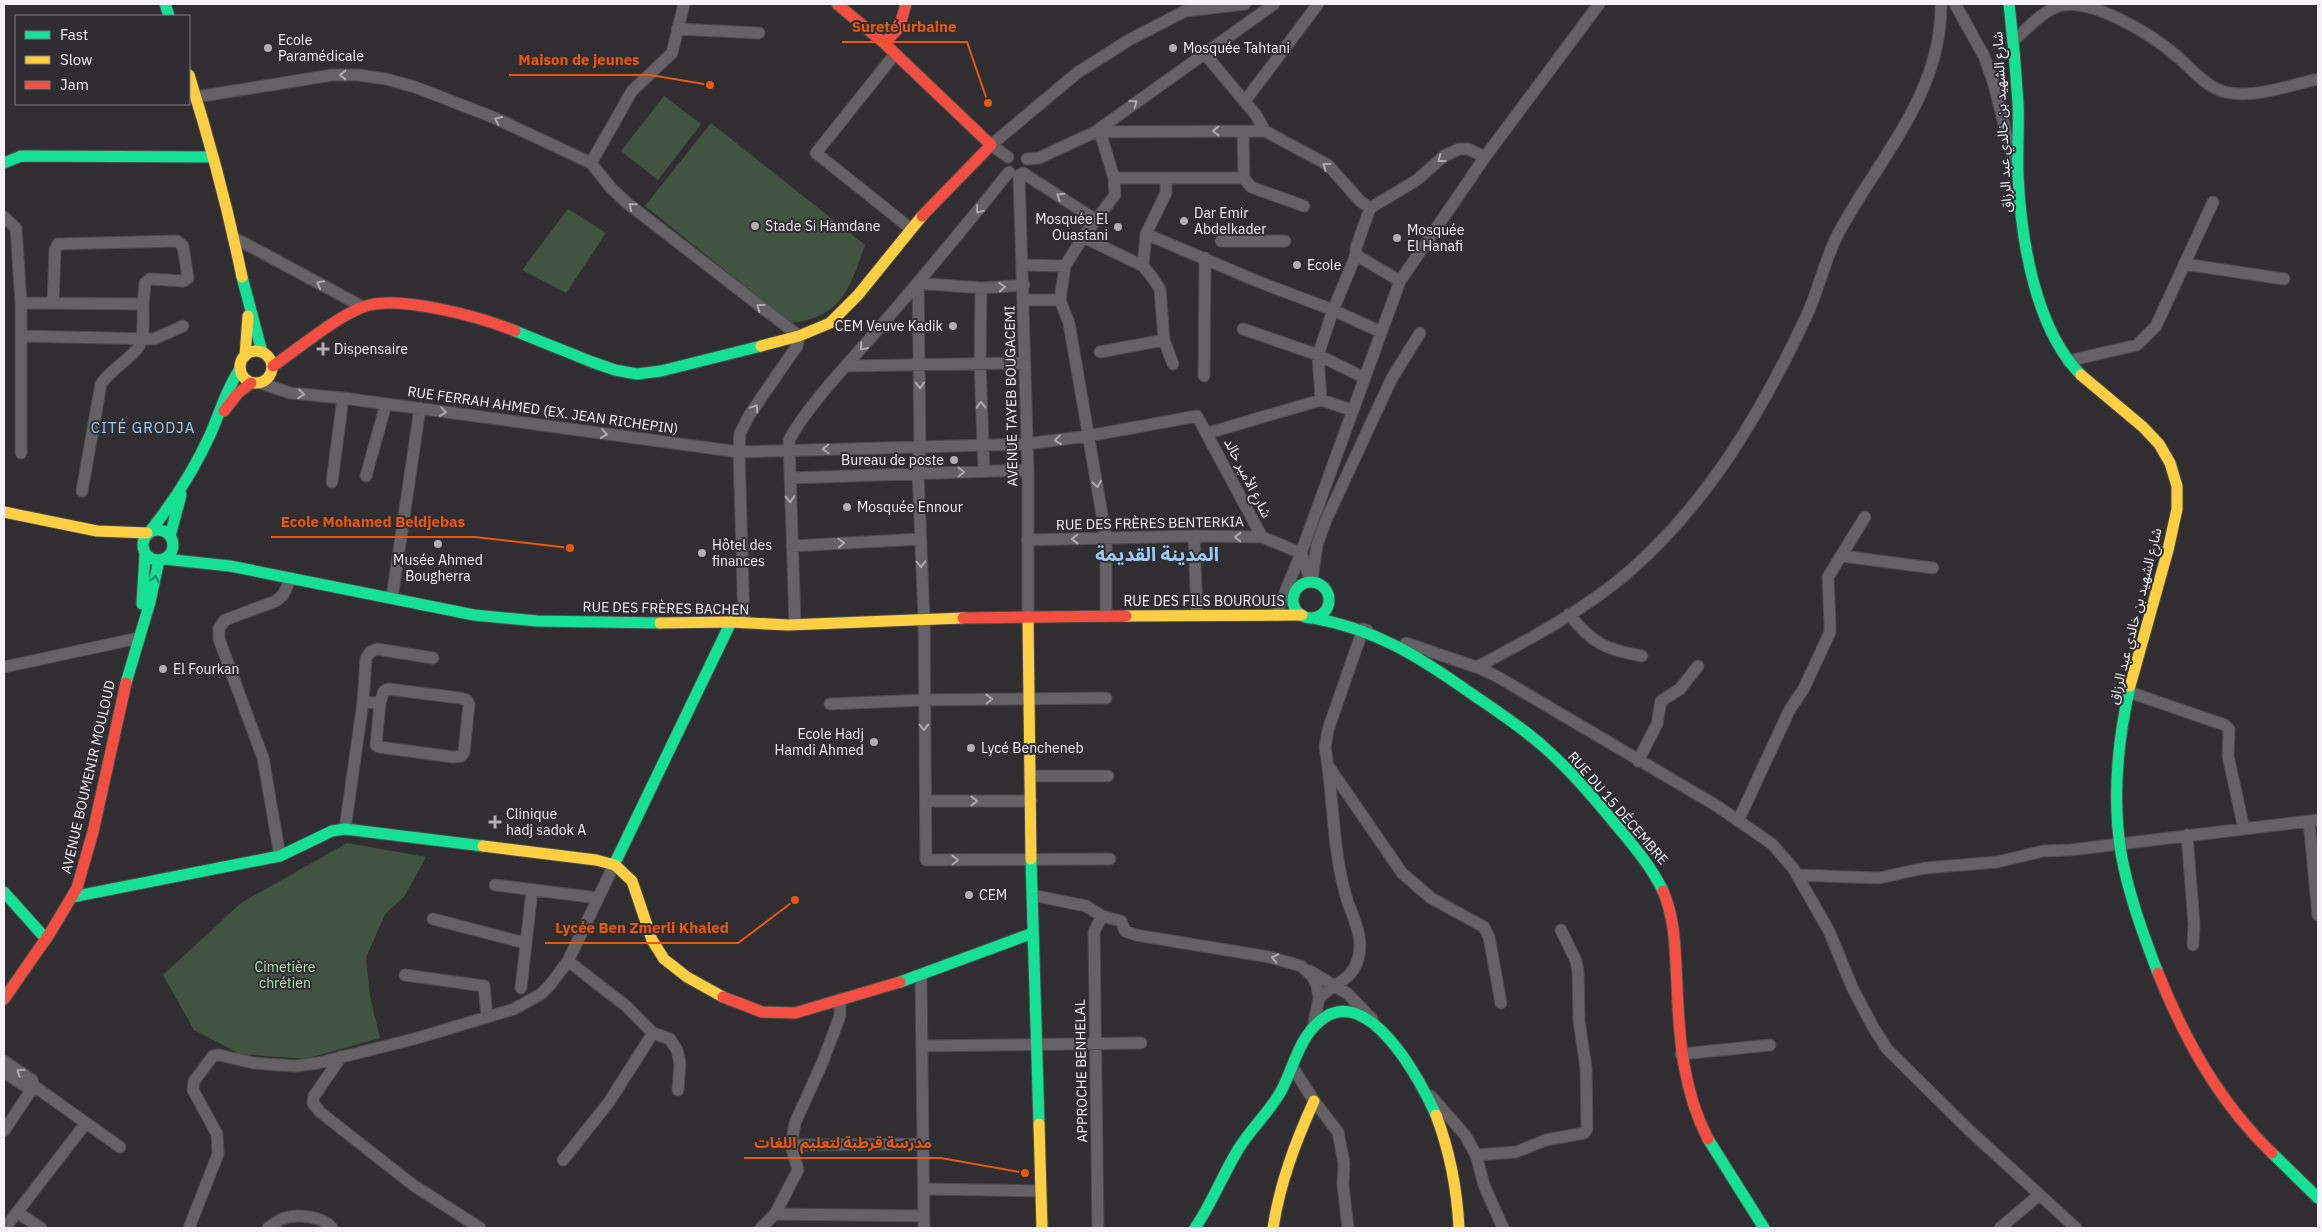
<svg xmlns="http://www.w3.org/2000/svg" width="2322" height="1232" viewBox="0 0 2322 1232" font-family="'IBM Plex Sans','Noto Sans Arabic',sans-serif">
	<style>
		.green { fill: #415442 }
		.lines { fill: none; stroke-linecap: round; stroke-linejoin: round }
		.street-casing { stroke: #4d4b4d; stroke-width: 13 }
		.fast-casing { stroke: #4d4b4d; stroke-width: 13 }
		.slow-casing { stroke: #4d4b4d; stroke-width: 13 }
		.jam-casing { stroke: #4d4b4d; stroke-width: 13 }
		.street { stroke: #646265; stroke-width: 11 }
		.fast { stroke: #16e098; stroke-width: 11 }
		.slow { stroke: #ffcf43; stroke-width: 11 }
		.jam { stroke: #f24e42; stroke-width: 11 }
		.oneway { stroke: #acaaae }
		.oneway2 { stroke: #238665 }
		.poi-dot { fill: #b0aeb2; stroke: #302d32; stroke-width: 2 }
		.labels { text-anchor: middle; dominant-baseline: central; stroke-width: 4; stroke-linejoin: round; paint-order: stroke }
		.poi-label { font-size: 14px; fill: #f5f3f7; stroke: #302d32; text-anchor: start }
		.street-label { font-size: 14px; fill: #f5f3f7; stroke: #302d32 }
		.park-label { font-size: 14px; fill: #a9e2aa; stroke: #302d32 }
		.neighbourhood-label { font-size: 15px; letter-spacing: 1px; fill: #97cdf6; stroke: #302d32 }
		.district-label { font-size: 19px; font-weight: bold; fill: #97cdf6; stroke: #302d32 }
		.leader { fill: none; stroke: #e8590c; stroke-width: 2 }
		.callout-dot { fill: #e8590c; stroke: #302d32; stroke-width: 2 }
		.callout-label { font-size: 15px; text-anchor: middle; font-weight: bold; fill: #e8590c; stroke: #302d32; stroke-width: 4; stroke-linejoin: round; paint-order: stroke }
	</style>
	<rect width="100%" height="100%" fill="#302e31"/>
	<path class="green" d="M664,96L701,124L658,180L621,151Z
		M711,123L865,245C850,288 842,317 791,323L645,206Z
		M568,209L606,233L566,293L522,270Z
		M347,843L426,857L404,897L385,914L366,958L370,996L380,1038L305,1059L240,1054L194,1030L163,975L241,903Z"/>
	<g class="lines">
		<g class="street-casing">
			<path id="street" d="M1955,4L1984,56L1993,81L2015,168
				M677,29L759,33
				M2013,41C2027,29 2043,10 2062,5C2097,0 2154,36 2179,58C2192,70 2208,88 2225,92C2253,99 2291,85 2318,79
				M1204,53L1256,115L1265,131L1328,165L1360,201L1370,208L1417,180L1444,156L1459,149H1468L1485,157
				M895,54L816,153L910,228
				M196,97L332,75H358L386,79L415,87L495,118L591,163L611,188L627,203L799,336L797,346L750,414L740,433L739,452L744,623
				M1245,101L1318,4
				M1095,132L1265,131
				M1008,157L991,145L1077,73L1129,40L1185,11L1245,4
				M1027,159L1039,158L1095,132L1274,4
				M591,163L632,91L672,53L684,4
				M1023,173L1096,220
				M1019,175L1028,470V617
				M1114,178H1244L1243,131
				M1244,178L1251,187L1304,206
				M4,217L16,228L21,303V453
				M1146,234L1259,282L1333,310L1381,332
				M233,237L363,307
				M1083,237L1143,266L1152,277L1160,289L1164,340L1173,364
				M1221,241H1285
				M1356,255L1400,281
				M2184,264L2284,279
				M1023,265L1065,266
				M1143,266L1146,234L1166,193V179
				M1024,285L981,288L918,283L920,446L918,473L924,618L926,860L1110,859
				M981,288L980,364L984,471
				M1024,300H1060L1069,323L1106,538V616
				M1060,300L1065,266L1083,237L1115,195L1114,178L1100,132
				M21,303L143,304L145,283L150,279L184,281L188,278L183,246L177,241L58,244L55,250L53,303
				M1243,329L1318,355L1363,377
				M21,336L154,339L183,326
				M1100,352L1164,340
				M2068,361L2137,345L2156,326L2213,202
				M846,366L1025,363
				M1204,376L1205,258
				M261,383L290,393L343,398L739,452L1026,444L1088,436L1197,416L1262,537
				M1321,400L1318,355L1333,310L1356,255V248L1370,208
				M1208,433L1321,400L1352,410
				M366,476L386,404
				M790,478L1028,470
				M332,482L343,398
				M82,491L101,384C110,370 132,358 139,346C145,335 143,316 143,304
				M1194,536L1197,614
				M1027,540L1194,536L1262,537L1301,553L1276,615
				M792,546L920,539
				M1842,556L1933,568
				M1312,580L1317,545L1326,520L1392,378L1420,333
				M1311,582L1301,553L1400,281L1485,157L1599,4
				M392,598L420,408
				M1569,614C1591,643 1607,650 1642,656
				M795,624L789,440C810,402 852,360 880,327C924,276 967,224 1009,172
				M1406,643L1479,668L1498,677L1717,806L1772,844L1793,868L1829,931L1852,987L1873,1027L1887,1049L1969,1130L2076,1228
				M4,667L134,639
				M1477,667C1528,640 1590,607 1633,568C1710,500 1763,409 1806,317C1819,290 1824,261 1838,234C1878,159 1942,94 1941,4
				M2129,692L2225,725L2229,729L2228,756L2244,829
				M363,702L380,703L384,691L388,689L460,698L467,700L469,705L464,752L461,756L453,757L379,747L376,745L380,703
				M830,704L923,700L1106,698
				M1638,761L1657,724L1661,701L1680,689L1698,666
				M1329,767L1402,873L1431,898L1484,927L1489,937L1501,1003
				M1030,776H1108
				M926,801H1031
				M1738,821L1790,709L1803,690L1825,643L1830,632V623L1828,577L1865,517
				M2309,821L2318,915
				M345,829L363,702L366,658L370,652L377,649L433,658
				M2187,835L2194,924L2193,945
				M280,856L263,758L219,639V628L225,620L276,601L283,595L291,578
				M1797,875L1879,878L1925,868L1997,862L2043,851L2070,850L2318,820
				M495,885L598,898
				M1032,895L1086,906L1102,916L1121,921L1125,931L1136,935L1269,957L1301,966L1313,977L1317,986L1319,998L1313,1028
				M433,919L525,943
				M568,961L626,1006L653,1033L670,1039L677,1050L680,1063L678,1090
				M1310,971L1348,994L1372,1019
				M405,975L484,986L487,1017
				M921,976L924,1228
				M521,988L532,890
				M1319,998C1331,985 1351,981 1357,962C1365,942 1355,921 1348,903C1332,853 1334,798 1325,747L1328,730L1363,629L1367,630
				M922,1046L1141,1043
				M1681,1054L1770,1045
				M341,1057L314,1096L313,1103L320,1112L413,1185L480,1228
				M4,1061L32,1080L34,1086H25L4,1072
				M1292,1066L1314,1101L1338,1132L1344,1163L1343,1185L1348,1228
				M1431,1096L1465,1135L1476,1155L1484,1185L1503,1228
				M4,1131L34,1086L120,1147
				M791,1145L923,1144
				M1476,1155L1516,1152L1546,1140L1584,1133L1587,1129L1586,1068L1579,1021L1578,971L1576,961L1561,930
				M563,1160L609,1102L653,1033
				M924,1189L1041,1191
				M18,1213L41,1228
				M775,1214L924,1216
				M5,1228L86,1123
				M189,1228L218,1154L217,1134L193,1090L194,1081L213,1056L219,1055L254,1063L279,1065L296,1066L318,1063L414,1039L514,1009L541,994L550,985L568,961L614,865
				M268,1228C272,1225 277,1221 282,1219C295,1213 323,1216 332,1228
				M761,1228L775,1214L798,1170L791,1145L795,1123L823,1061L840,1016V999
				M1098,1228L1094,932L1102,916
				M2000,1228L2039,1195"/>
		</g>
		<g class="fast-casing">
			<path id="fast" d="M165,4L169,16
				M2009,4C2013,37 2016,70 2018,103C2019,127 2017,151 2018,176C2021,239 2035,329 2081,375
				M4,163L21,156L213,157
				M242,277L262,352
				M515,331L592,362L615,370L637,374L661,371L761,346
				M143 545a15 15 0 1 1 30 0a15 15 0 1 1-30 0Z
				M151,530C174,501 194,470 210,435C220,413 226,389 240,369
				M170,536L181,495
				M164,559L230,566L474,615L537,621L660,623
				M1293 600a18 18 0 1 1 36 0a18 18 0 1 1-36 0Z
				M142,604L145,554
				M1313,618C1375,629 1418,656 1469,692C1495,710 1522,727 1545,748C1570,770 1591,795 1612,820C1631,843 1650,864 1663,891
				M126,683L150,602L159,560
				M2130,686C2118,739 2112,798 2121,853C2128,893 2143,934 2158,973
				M1031,859L1039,1124
				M614,865L731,622
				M4,892L46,939
				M72,897L280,856L332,831L345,829L483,846
				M900,982L1033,933
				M1708,1139L1764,1228
				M2272,1153L2318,1198
				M1195,1228C1212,1203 1223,1174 1239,1148C1251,1129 1268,1113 1280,1093C1293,1070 1298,1039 1320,1021C1367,980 1421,1081 1436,1115"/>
		</g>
		<g class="slow-casing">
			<path id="slow" d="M189,75C210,142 228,209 242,277
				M761,346L799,336L830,323L858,295L922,216
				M240 367a16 16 0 1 1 32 0a16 16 0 1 1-32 0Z
				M245,356L248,316
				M2081,375L2143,427L2159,444L2170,463L2177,486V509L2168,550L2130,686
				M4,512L97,531L147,533
				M1126,616L1302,615
				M1028,617L1031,859
				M660,623L731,622L788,625L963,618
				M483,846L596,860L615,865L632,881L652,940L664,959L687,977L723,997
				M1436,1115C1450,1152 1457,1189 1459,1228
				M1039,1124L1042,1228
				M1273,1228C1280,1183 1295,1143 1314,1101"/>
		</g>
		<g class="jam-casing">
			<path id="jam" d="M837,4L884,43
				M906,4L899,28L884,43L991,145L922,216
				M273,366C298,349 336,317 363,307C397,294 481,317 515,331
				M224,411L238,393L251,383
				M963,618L1126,616
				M1663,891C1676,921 1675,953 1677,985C1679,1038 1683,1091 1708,1139
				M2158,973C2185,1040 2219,1102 2272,1153
				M723,997L762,1012L795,1013L900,982
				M4,999L50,933L77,888L93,832L126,683"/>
		</g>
		<use href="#street" class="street"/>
		<use href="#fast" class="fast"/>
		<use href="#slow" class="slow"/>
		<use href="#jam" class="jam"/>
	</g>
	<defs><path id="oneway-chevron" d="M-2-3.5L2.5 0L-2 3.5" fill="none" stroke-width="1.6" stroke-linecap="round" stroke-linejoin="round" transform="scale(1.25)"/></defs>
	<g class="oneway">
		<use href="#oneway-chevron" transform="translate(343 75) rotate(-180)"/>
		<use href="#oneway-chevron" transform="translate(1134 103) rotate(-36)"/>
		<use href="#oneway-chevron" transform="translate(498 120) rotate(-156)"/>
		<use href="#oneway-chevron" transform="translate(1216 131) rotate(180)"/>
		<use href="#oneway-chevron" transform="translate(1441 159) rotate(142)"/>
		<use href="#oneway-chevron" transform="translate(1326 166) rotate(-143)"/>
		<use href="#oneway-chevron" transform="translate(1060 196) rotate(-147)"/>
		<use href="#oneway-chevron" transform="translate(632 206) rotate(-141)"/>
		<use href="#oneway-chevron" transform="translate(979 210) rotate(129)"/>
		<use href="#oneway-chevron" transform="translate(320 284) rotate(-152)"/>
		<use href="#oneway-chevron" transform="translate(1002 287) rotate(-4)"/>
		<use href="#oneway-chevron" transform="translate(760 307) rotate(-142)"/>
		<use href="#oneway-chevron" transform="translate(863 347) rotate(131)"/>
		<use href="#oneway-chevron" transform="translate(920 385) rotate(89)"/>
		<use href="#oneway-chevron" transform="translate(301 394) rotate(4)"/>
		<use href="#oneway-chevron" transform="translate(981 405) rotate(-92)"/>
		<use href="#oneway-chevron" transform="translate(755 408) rotate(-56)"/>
		<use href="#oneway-chevron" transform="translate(443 412) rotate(8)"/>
		<use href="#oneway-chevron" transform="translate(604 434) rotate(8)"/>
		<use href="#oneway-chevron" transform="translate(1058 440) rotate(173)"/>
		<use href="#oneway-chevron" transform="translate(826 449) rotate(178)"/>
		<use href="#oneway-chevron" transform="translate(961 472) rotate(-1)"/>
		<use href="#oneway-chevron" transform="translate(1097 484) rotate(80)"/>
		<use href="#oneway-chevron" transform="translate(790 499) rotate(88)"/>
		<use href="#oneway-chevron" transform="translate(1238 537) rotate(-179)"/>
		<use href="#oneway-chevron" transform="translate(1075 539) rotate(179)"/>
		<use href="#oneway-chevron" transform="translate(841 543) rotate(-3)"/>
		<use href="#oneway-chevron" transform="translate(921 564) rotate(88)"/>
		<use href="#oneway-chevron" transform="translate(989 699) rotate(-1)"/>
		<use href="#oneway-chevron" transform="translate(924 727) rotate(88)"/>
		<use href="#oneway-chevron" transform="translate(974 801)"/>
		<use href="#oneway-chevron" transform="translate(955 860) rotate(-1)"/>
		<use href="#oneway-chevron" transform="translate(1275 958) rotate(-168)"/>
		<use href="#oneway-chevron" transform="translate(20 1072) rotate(-146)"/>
	</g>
	<use class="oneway2" href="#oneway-chevron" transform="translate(155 579) rotate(-78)"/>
	<g class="poi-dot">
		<circle cx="268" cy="48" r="5"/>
		<circle cx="1173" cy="48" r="5"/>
		<circle cx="1184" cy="221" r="5"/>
		<circle cx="755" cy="226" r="5"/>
		<circle cx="1118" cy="227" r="5"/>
		<circle cx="1397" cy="238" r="5"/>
		<circle cx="1297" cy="265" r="5"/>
		<circle cx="953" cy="326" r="5"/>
		<path d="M320.5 341.5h5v5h5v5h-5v5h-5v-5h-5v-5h5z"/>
		<circle cx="954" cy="460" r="5"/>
		<circle cx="847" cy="507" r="5"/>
		<circle cx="438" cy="544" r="5"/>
		<circle cx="702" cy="553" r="5"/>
		<circle cx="163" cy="669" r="5"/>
		<circle cx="874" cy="742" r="5"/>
		<circle cx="971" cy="748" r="5"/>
		<path d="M492.5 814.5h5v5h5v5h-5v5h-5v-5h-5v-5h5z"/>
		<circle cx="969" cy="895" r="5"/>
	</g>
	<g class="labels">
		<g class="poi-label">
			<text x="278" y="40">Ecole<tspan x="278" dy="16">Paramédicale</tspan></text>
			<text x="1183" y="48">Mosquée Tahtani</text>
			<text x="1194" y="213">Dar Emir<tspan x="1194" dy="16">Abdelkader</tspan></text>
			<text x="1108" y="219" text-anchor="end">Mosquée El<tspan x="1108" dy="16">Ouastani</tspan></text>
			<text x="765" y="226">Stade Si Hamdane</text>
			<text x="1407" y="230">Mosquée<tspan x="1407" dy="16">El Hanafi</tspan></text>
			<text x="1307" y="265">Ecole</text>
			<text x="943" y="326" text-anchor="end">CEM Veuve Kadik</text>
			<text x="334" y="349">Dispensaire</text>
			<text x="944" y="460" text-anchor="end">Bureau de poste</text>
			<text x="857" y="507">Mosquée Ennour</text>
			<text x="712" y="545">Hôtel des<tspan x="712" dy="16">finances</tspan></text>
			<text x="438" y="560" text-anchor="middle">Musée Ahmed<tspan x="438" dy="16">Bougherra</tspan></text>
			<text x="173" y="669">El Fourkan</text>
			<text x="864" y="734" text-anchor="end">Ecole Hadj<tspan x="864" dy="16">Hamdi Ahmed</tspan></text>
			<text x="981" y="748">Lycé Bencheneb</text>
			<text x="506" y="814">Clinique<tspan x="506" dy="16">hadj sadok A</tspan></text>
			<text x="979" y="895">CEM</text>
		</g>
		<g class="street-label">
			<text transform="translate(2002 122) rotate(-93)">شارع الشهيد بن خالدي عبد الرزاق</text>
			<text transform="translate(1011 396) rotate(-91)">AVENUE TAYEB BOUGACEMI</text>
			<text transform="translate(543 410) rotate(8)">RUE FERRAH AHMED (EX. JEAN RICHEPIN)</text>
			<text transform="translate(1248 478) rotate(63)">شارع الأمير خالد</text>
			<text transform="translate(1150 523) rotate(-1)">RUE DES FRÈRES BENTERKIA</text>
			<text x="1204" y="601">RUE DES FILS BOUROUIS</text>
			<text transform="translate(666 608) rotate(1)">RUE DES FRÈRES BACHEN</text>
			<text transform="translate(2135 616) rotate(-76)">شارع الشهيد بن خالدي عبد الرزاق</text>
			<text transform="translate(88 777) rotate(-77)">AVENUE BOUMENIR MOULOUD</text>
			<text transform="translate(1618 808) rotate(49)">RUE DU 15 DÉCEMBRE</text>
			<text transform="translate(1081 1071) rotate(-91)">APPROCHE BENHELAL</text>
		</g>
		<g class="park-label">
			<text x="285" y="967">Cimetière<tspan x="285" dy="16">chrétien</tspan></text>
		</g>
		<g class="neighbourhood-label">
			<text x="143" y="427">CITÉ GRODJA</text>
		</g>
		<g class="district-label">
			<text x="1157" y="554">المدينة القديمة</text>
		</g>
	</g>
	<path class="leader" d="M988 103L967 42H842M710 85L650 75H509M570 548L475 537H271M795 900L738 943H545M1025 1173L941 1158H744"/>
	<g class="callout-dot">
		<circle cx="988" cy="103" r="5"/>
		<circle cx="710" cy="85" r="5"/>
		<circle cx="570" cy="548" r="5"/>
		<circle cx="795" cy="900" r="5"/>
		<circle cx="1025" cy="1173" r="5"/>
	</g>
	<g class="callout-label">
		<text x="904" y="32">Sureté urbaine</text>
		<text x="579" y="65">Maison de jeunes</text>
		<text x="373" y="527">Ecole Mohamed Beldjebas</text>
		<text x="642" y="933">Lycée Ben Zmerli Khaled</text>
		<text x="843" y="1148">مدرسة قرطبة لتعليم اللغات</text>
	</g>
	<rect width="2322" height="1232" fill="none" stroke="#f5f3f7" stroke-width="10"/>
	<rect x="15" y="15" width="175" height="90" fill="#302d32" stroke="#7f7c81"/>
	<rect x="25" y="31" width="25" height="8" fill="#16e098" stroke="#7f7c81"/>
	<text x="60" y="40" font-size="15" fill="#f5f3f7">Fast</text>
	<rect x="25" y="56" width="25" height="8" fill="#ffcf43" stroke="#7f7c81"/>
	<text x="60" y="65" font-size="15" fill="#f5f3f7">Slow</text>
	<rect x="25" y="81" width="25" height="8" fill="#f24e42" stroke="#7f7c81"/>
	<text x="60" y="90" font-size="15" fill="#f5f3f7">Jam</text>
</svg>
